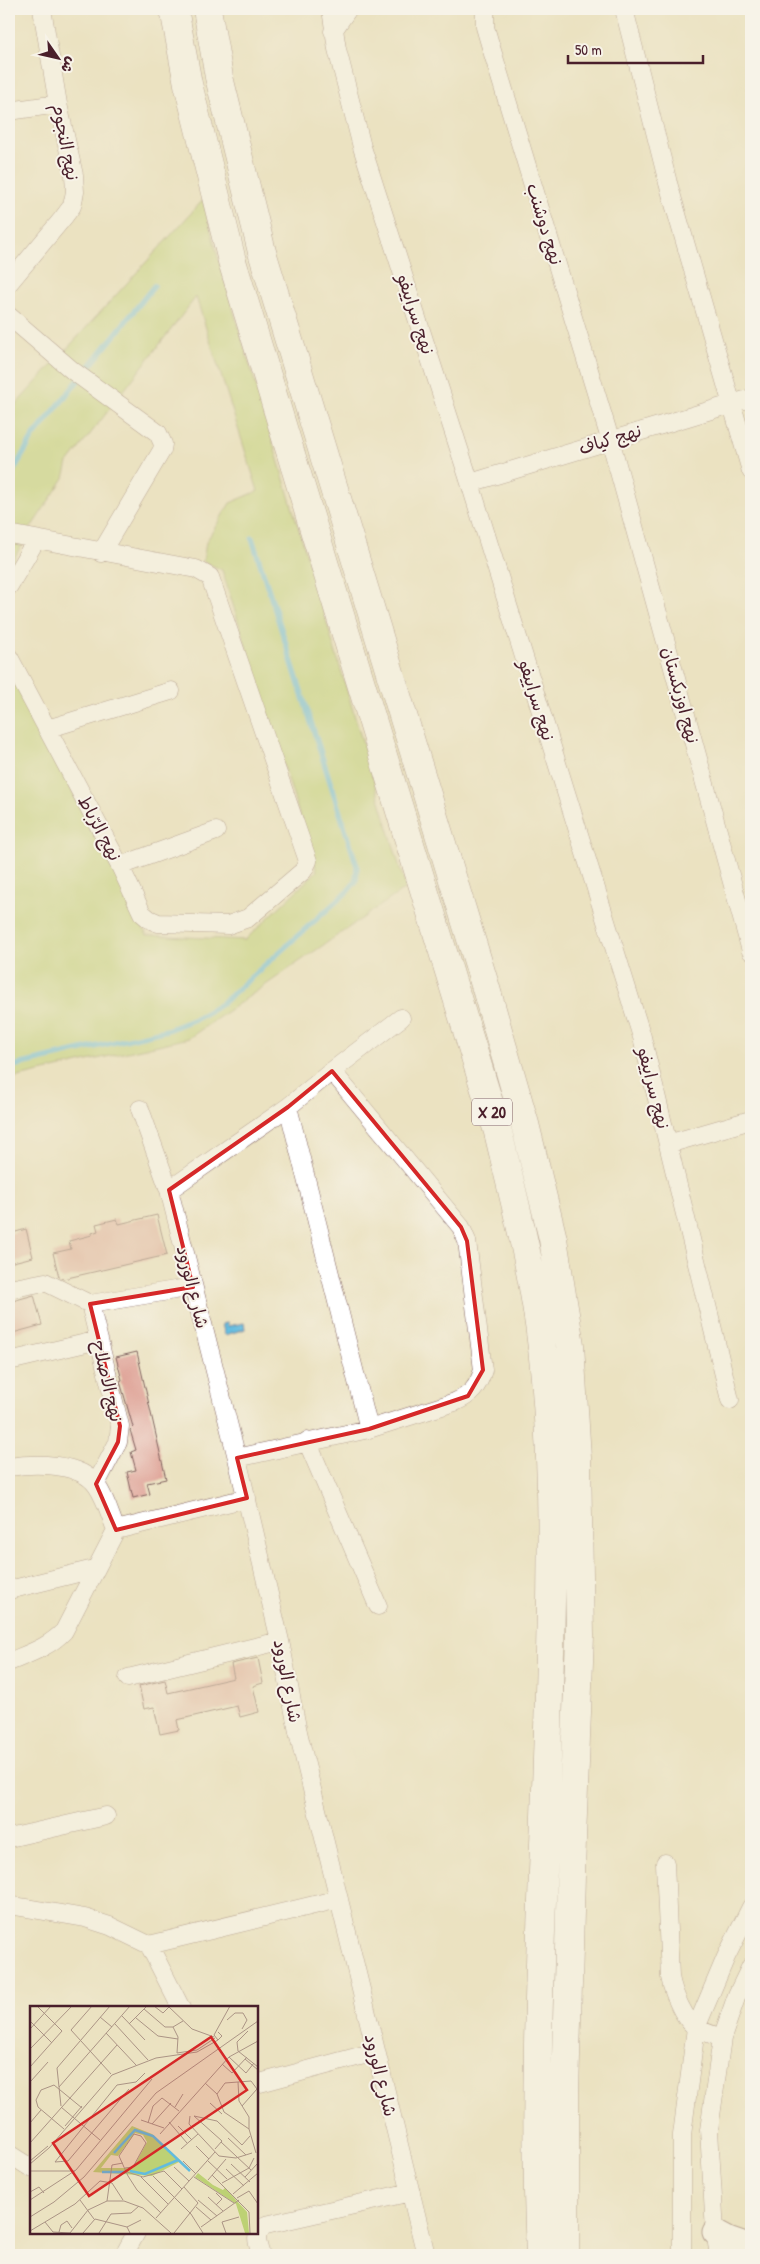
<svg xmlns="http://www.w3.org/2000/svg" width="760" height="2264" viewBox="0 0 760 2264" font-family="'Patrick Hand','Playpen Sans Arabic',sans-serif">
	<style>
		.green { fill: #bdd174; stroke: #847850 }
		.water { fill: #62bbdf; stroke: #566d85 }
		.lines { fill: none; stroke-linecap: round; stroke-linejoin: round }
		.stream { stroke: #62bbdf; stroke-width: 5.5 }
		.building { fill: #dfa397 }
		.minor-casing { stroke: #826360; stroke-width: 19 }
		.secondary-casing { stroke: #826360; stroke-width: 27 }
		.trunk-casing { stroke: #826360; stroke-width: 29 }
		.minor { stroke: #fff; stroke-width: 18 }
		.secondary { stroke: #fff; stroke-width: 25 }
		.trunk { stroke: #fff; stroke-width: 28 }
		.marked { fill: none; stroke: #d62828; stroke-width: 4; stroke-linejoin: round }
		.labels { text-anchor: middle; dominant-baseline: central; stroke-width: 4; stroke-linejoin: round; paint-order: stroke }
		.shield { fill: #f7f3e8; stroke: #7e5f64; stroke-width: 1 }
		.shield-label { font-size: 16px; font-weight: bold; fill: #4a1f2b }
		.street-label { font-size: 18px; fill: #4a1f2b; stroke: #f7f3e8 }
		.inset-river { fill: none; stroke: #62bbdf; stroke-width: 2.5 }
		.inset-road { fill: none; stroke: #ab9485; stroke-width: 1 }
		.view { fill: #d62828; fill-opacity: 0.15; stroke: #d62828; stroke-width: 2.5 }
		.inset-edge { fill: none; stroke: #4a1f2b; stroke-width: 2.5 }
	</style>
	<rect width="100%" height="100%" fill="#f7f3e8"/>
	<filter id="ink" filterUnits="userSpaceOnUse"><feTurbulence type="fractalNoise" baseFrequency=".02" numOctaves="2"/><feDisplacementMap in="SourceGraphic" scale="10" xChannelSelector="R" yChannelSelector="G"/><feConvolveMatrix kernelMatrix="1 2 1 2 8 2 1 2 1" color-interpolation-filters="sRGB"/></filter>
	<filter id="wash" filterUnits="userSpaceOnUse"><feTurbulence type="fractalNoise" baseFrequency=".0096" numOctaves="4" result="noise"/><feDisplacementMap in="SourceGraphic" scale="20" xChannelSelector="R" yChannelSelector="G"/><feGaussianBlur stdDeviation="1.12" result="paint"/><feColorMatrix in="noise" values="0 0 0 0 0 0 0 0 0 0 0 0 0 0 0 0 0 1.4 0 .05"/><feComposite in="paint" operator="in"/></filter>
	<g filter="url(#wash)">
		<rect width="100%" height="100%" fill="#ebe2c1"/>
		<path class="green" d="M203,200L220,265L406,888L189,1038L9,1079V670L147,935L245,940L317,871L222,570L203,561L206,542L230,503L258,491L196,297L68,463L64,478L28,532L9,569V412Z"/>
		<path class="water" d="M227,1323L228,1326L244,1323L245,1329L225,1335L222,1324Z"/>
		<g class="lines">
			<path class="stream" d="M9,478L33,437L154,286
				M9,1067L167,1030L195,1019L220,1005L347,892L356,881L357,866L252,538"/>
		</g>
		<g id="blocks">
			<path class="building" d="M157,1215L167,1255L63,1279L59,1277L53,1253L71,1249L69,1241L92,1235V1233L98,1231L96,1224L117,1219L119,1224Z
				M26,1229L33,1257L9,1263V1234Z
				M34,1295L42,1325L9,1334V1302Z
				M137,1352L166,1479L147,1483L150,1494L133,1498L127,1472L136,1470L131,1452L136,1450L130,1430L133,1427L120,1381L122,1380L116,1357Z
				M258,1658L263,1683L253,1686L259,1712L240,1717L237,1706L177,1720L179,1730L160,1734L154,1707L144,1709L139,1686L165,1680L168,1693L234,1678L231,1664Z"/>
		</g>
	</g>
	<g filter="url(#ink)">
		<use href="#blocks" fill-opacity="0" stroke="#826360" stroke-width="1"/>
		<g class="lines">
			<g class="minor-casing">
				<path id="minor" d="M331,9L337,49L362,147L470,483L642,1037L730,1400
					M485,9V27L490,44L610,439L751,951
					M624,9L668,183L751,471
					M333,31L348,9
					M9,111L58,104
					M9,283L63,218L72,206L75,192L74,175L58,104L42,9
					M9,316L73,371L158,433L163,444L162,450L101,553
					M470,483L751,398
					M9,534L196,569L210,577L308,861L303,871L248,918L228,925L158,923L149,919L142,913L120,866L9,657
					M9,586L36,540
					M47,729L171,691
					M120,866L216,831
					M288,1107L369,1429
					M140,1109L169,1190L237,1458L280,1641L298,1732L426,2255
					M668,1144L751,1120
					M169,1190L288,1107L332,1071L401,1018
					M9,1289L45,1282L90,1304
					M90,1304L120,1426L118,1442L96,1484
					M90,1304L193,1287
					M9,1361L99,1340
					M307,1441L378,1606
					M237,1458L369,1429L455,1402C471,1395 478,1387 483,1370L467,1241L461,1227L332,1071
					M9,1467C34,1463 81,1462 97,1486C106,1499 110,1515 116,1530
					M9,1590L94,1569
					M9,1662C30,1653 49,1647 64,1631L116,1530L247,1498
					M128,1678L280,1641
					M9,1838L106,1816
					M665,1863L670,1977C673,1992 684,2022 699,2029C706,2033 714,2035 722,2038
					M9,1905L85,1918L110,1926L149,1945L181,2008
					M149,1945L339,1899
					M256,2084L375,2052
					M9,2154L31,2168
					M124,2255L136,2233
					M261,2255C257,2243 253,2232 266,2225L411,2192
					M682,2255V2135L696,2028L726,1957L751,1907
					M719,2255L715,2232L709,2130L722,2038L737,1995L751,1966"/>
			</g>
			<g class="secondary-casing">
				<path id="secondary" d="M715,2232L728,2239L751,2247"/>
			</g>
			<g class="trunk-casing">
				<path id="trunk" d="M174,9L188,84L232,261L498,1132C515,1203 534,1275 542,1348C555,1463 552,1579 549,1694C544,1881 532,2068 540,2255
					M207,9L219,77L262,252L485,985L525,1124L553,1239L570,1345L577,1458L580,1636L572,1839L565,2093V2255"/>
			</g>
			<use href="#minor" class="minor"/>
			<use href="#secondary" class="secondary"/>
			<use href="#trunk" class="trunk"/>
		</g>
	</g>
	<path d="M0 0H760V2264H0ZM332,1071L461,1227L467,1241L483,1370L468,1396L369,1429L237,1458L247,1498L116,1530L96,1484L118,1442L120,1426L90,1304L193,1287L169,1190L288,1107Z" fill="#ebe2c1" fill-opacity=".55" fill-rule="evenodd"/>
	<path class="marked" d="M332,1071L461,1227L467,1241L483,1370L468,1396L369,1429L237,1458L247,1498L116,1530L96,1484L118,1442L120,1426L90,1304L193,1287L169,1190L288,1107Z"/>
	<g class="labels">
		<rect class="shield" x="472" y="1098.5" width="40" height="27" rx="4"/>
		<g class="shield-label">
			<text x="492" y="1112">X 20</text>
		</g>
		<g class="street-label">
			<text transform="translate(66 142) rotate(79)">نهج النجوم</text>
			<text transform="translate(545 224) rotate(73)">نهج دوشنب</text>
			<text transform="translate(416 314) rotate(72)">نهج سراييفو</text>
			<text transform="translate(610 439) rotate(-17)">نهج كياف</text>
			<text transform="translate(681 695) rotate(75)">نهج اوزبكستان</text>
			<text transform="translate(537 700) rotate(73)">نهج سراييفو</text>
			<text transform="translate(100 828) rotate(62)">نهج الرّباط</text>
			<text transform="translate(654 1088) rotate(76)">نهج سراييفو</text>
			<text transform="translate(193 1287) rotate(76)">شارع الورود</text>
			<text transform="translate(108 1381) rotate(77)">نهج الاصلاح</text>
			<text transform="translate(288 1681) rotate(79)">شارع الورود</text>
			<text transform="translate(381 2075) rotate(76)">شارع الورود</text>
		</g>
	</g>
	<g transform="translate(30 2006)">
		<rect width="228" height="228" fill="#ebe2c1"/>
		<path d="M102,120L122,128L151,155L122,170L63,166ZM105,127L113,129L117,136L103,162H71L81,149L88,150ZM168,167L183,179L193,184L195,182L217,206L219,227H215L206,198L165,171Z" fill="#bdd174" fill-rule="evenodd"/>
		<path class="inset-river" d="M84,147L105,124L123,130L160,165M100,165L115,168L148,154M72,166H96"/>
		<path class="inset-road" d="M62,0L41,24L81,68M124,0L133,7L139,1M138,0L162,23L184,31M114,3L135,21H143L153,15M92,10L115,34M70,11L82,21M106,12L128,30L148,33M197,14L205,7H213L217,14L212,23M0,15L22,37M85,18L118,54M99,18L117,0M143,21L148,31L147,47M0,23L21,0M188,26L192,30L188,34L184,29L200,0M76,27L106,59M0,43L42,0M208,45L228,61M208,45L207,36L218,25M147,47L167,44L185,32M199,51L216,67L224,57M215,53L228,64M192,58L202,67L217,51M0,61L32,25L7,0M1,75L18,56M208,76L209,95L219,111V123L226,147M175,77L187,88M29,81L100,0M99,83L38,155L25,156L87,79L106,76L115,67M180,97L192,108M31,100L27,62L80,0M212,100L227,83M31,101L70,134M145,101L153,88M160,110L159,118L189,150L206,152L222,147M164,110L192,135L185,143M164,110L187,115M111,114L134,122M187,115L212,139L220,130M139,116L157,137M0,117L11,104M118,117L123,100L132,92L149,105M122,118L141,97M35,120L52,100M148,120L162,134M34,123L8,101L6,94L11,84L24,79L52,102M219,123L194,106L187,88L195,77L221,75L227,83M130,128L199,51L228,35M198,132L216,149M191,136L221,164M0,137L87,39M166,140L179,153M151,143L168,128M0,155L18,140M153,155L166,168M178,155L197,173M0,158L19,142L82,69L126,52L167,46L188,34M201,158L220,176M144,161L159,175M95,162L103,161L116,137L111,130L104,128L89,150L98,170L107,184L131,207M196,163L214,180M0,165H45M97,166L113,171L134,165L152,183M182,169L219,206L220,227M123,170L161,208L173,227M111,171L138,198M164,171L204,197M215,171L228,157M178,174L196,153M192,177L219,162L224,152M0,186L9,181L14,187M186,187L192,193L186,199M203,188L228,167M178,191L193,205M207,192L219,185L228,198M0,194L46,164L122,73M50,194L64,213M168,194L187,210M77,195L82,159L93,157M166,201L181,214M0,211L24,196L54,171L126,87L228,15M126,212L185,146M15,216L23,226L40,227M171,221L209,194M0,225L45,198L70,175L82,177L93,194M29,226L31,219L37,215L42,222M40,227L58,204L77,195H94L113,202L141,227M53,227L65,213L97,221M69,227L81,208L101,207L109,200M100,227L97,221L111,214M144,227L168,197L154,181M196,227L192,216L209,211"/>
		<path class="view" d="M181,31L217,84L59,190L23,137Z"/>
		<rect width="228" height="228" class="inset-edge"/>
	</g>
	<rect width="760" height="2264" fill="none" stroke="#f7f3e8" stroke-width="30"/>
	<g transform="translate(58 58) rotate(124)" stroke="#f7f3e8" stroke-width="4" paint-order="stroke">
	<path d="M0-4L9 19L0 12L-9 19Z" fill="#4a1f2b"/>
	<text y="-8" font-size="14" font-weight="bold" text-anchor="middle" fill="#4a1f2b">ش</text>
	</g>
	<path d="M568 55v8h135v-8" fill="none" stroke="#4a1f2b" stroke-width="2.5"/>
	<text x="575" y="55" font-size="15" fill="#4a1f2b" stroke="#f7f3e8" stroke-width="4" paint-order="stroke">50 m</text>
</svg>
